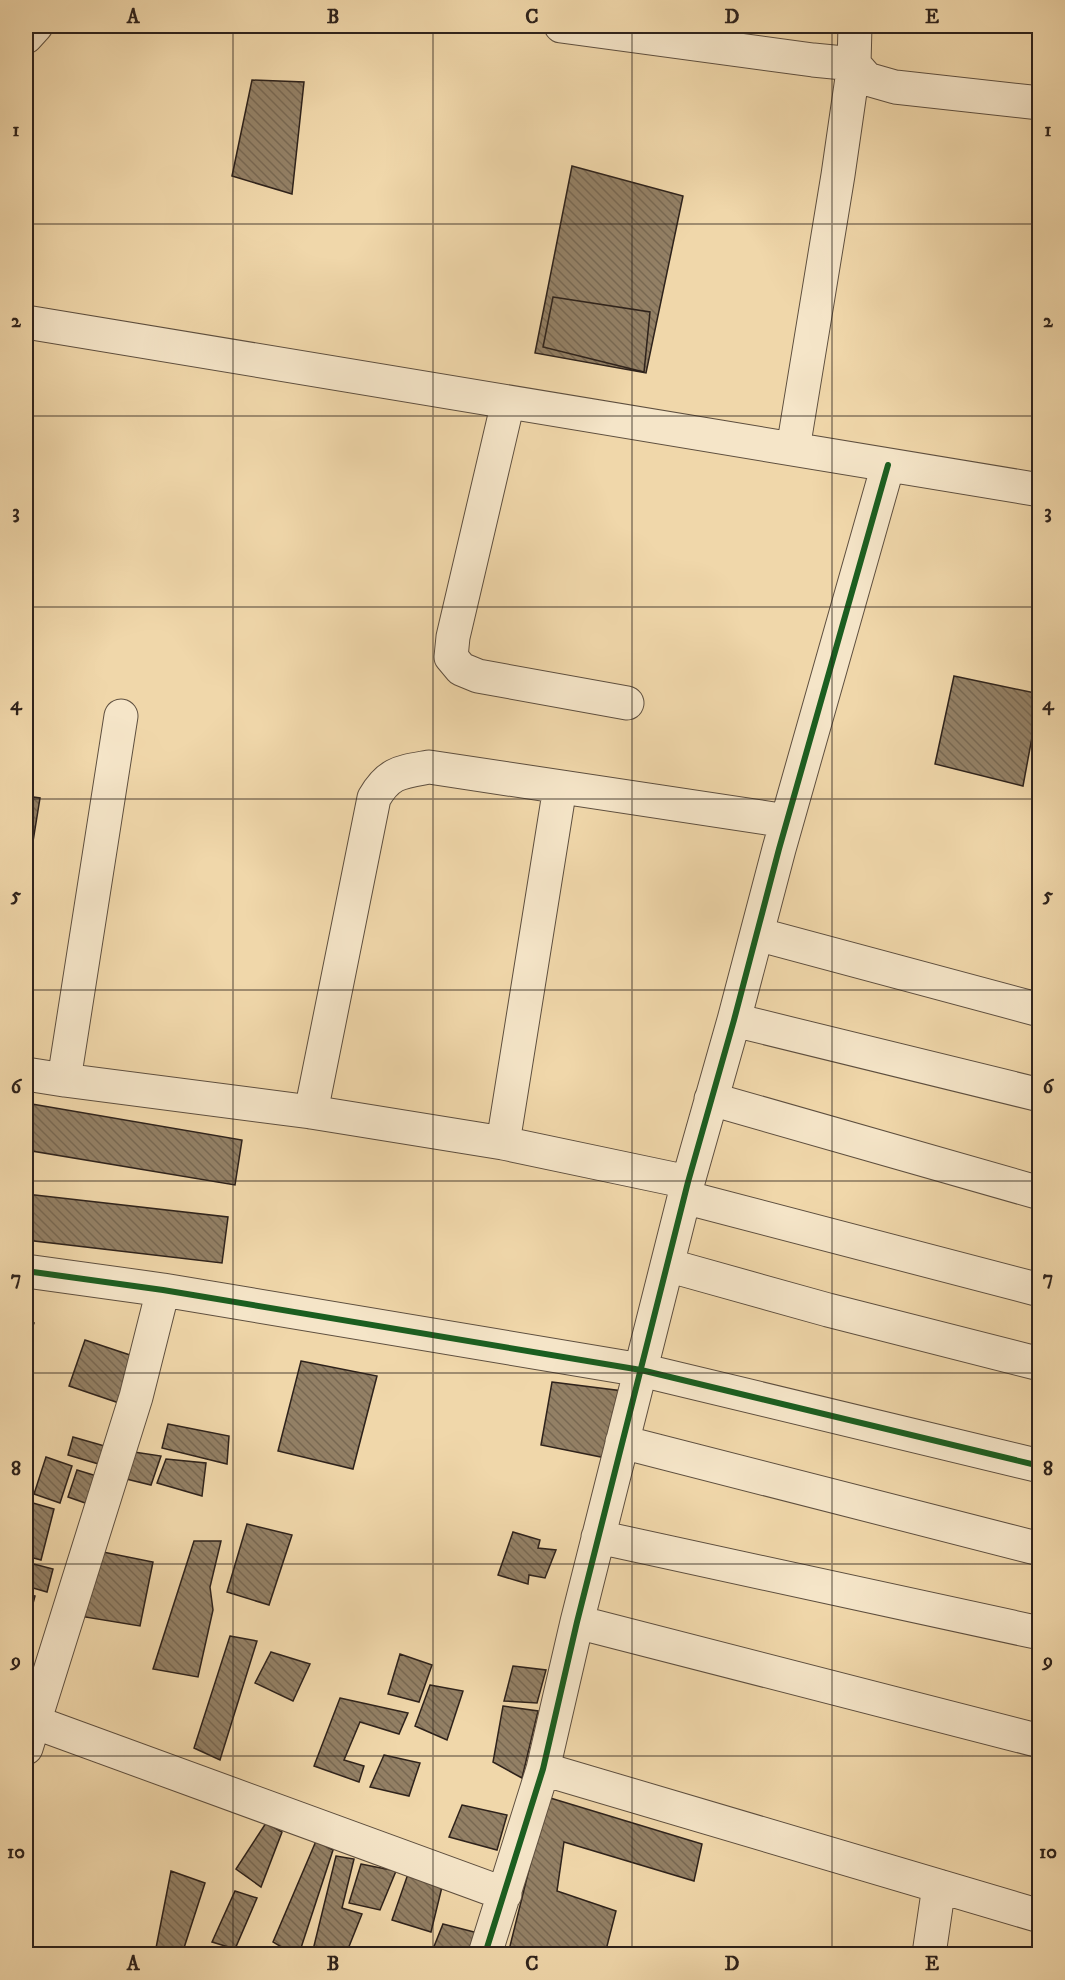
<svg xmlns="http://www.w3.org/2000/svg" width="1065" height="1980" viewBox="0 0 1065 1980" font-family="'IM FELL DW Pica',serif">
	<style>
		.building { fill: url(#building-back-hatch); stroke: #2e221b; stroke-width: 1.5 }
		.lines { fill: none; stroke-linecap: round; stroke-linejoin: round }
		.street-casing { stroke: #5e4f3f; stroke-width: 35 }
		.street { stroke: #f5e5c8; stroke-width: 33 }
		.cycleway-casing { stroke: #f5e5c8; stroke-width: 10 }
		.cycleway { stroke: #1b5e20; stroke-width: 6 }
		.grid { fill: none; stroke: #2e221b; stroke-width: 1.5; stroke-opacity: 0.55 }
		.neatline { fill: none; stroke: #2e221b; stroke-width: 2 }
		.grid-label { font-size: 20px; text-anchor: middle; font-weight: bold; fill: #2e221b }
	</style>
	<defs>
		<pattern id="building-back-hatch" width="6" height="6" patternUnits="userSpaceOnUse" patternTransform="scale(1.5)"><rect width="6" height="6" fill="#938065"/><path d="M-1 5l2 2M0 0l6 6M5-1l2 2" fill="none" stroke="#786852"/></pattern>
	</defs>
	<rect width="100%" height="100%" fill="#f0d7aa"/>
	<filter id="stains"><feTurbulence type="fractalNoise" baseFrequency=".00333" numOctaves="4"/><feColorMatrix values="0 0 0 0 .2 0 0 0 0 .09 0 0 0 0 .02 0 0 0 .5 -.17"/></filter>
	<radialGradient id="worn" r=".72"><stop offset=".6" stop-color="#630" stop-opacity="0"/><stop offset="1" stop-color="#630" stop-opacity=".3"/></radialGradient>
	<path class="building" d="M252,80L304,82L292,194L232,176Z
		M572,166L683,196L646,373L535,353Z
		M553,297L650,312L644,372L543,347Z
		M954,676L1040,694L1023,786L935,764Z
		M26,796L40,798L26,885Z
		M26,1103L242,1140L235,1185L26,1150Z
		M26,1194L228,1217L222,1263L26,1240Z
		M26,1320L34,1323L26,1344Z
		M85,1340L136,1357L119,1403L69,1386Z
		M301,1361L377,1376L353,1469L278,1451Z
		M552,1382L623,1391L611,1459L541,1445Z
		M168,1424L229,1436L227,1464L162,1448Z
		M73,1437L108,1447L102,1465L68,1455Z
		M134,1452L161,1456L151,1485L122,1478Z
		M46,1457L72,1466L60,1503L34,1494Z
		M166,1459L206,1463L202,1496L157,1483Z
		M77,1470L100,1477L91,1505L68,1497Z
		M26,1501L54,1509L41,1560L26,1556Z
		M247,1524L292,1535L269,1605L227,1592Z
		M513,1532L540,1540L538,1548L556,1550L545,1578L529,1575L528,1584L498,1575Z
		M194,1541H221L210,1587L213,1610L198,1677L153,1669Z
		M98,1551L153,1562L140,1626L79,1616Z
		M26,1562L53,1569L47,1592L26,1586Z
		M26,1594L35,1596L28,1622L26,1621Z
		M230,1636L257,1641L220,1760L194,1748Z
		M271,1652L310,1664L293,1701L255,1683Z
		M400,1654L432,1665L419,1702L388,1694Z
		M513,1666L546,1670L537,1703L504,1701Z
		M430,1685L463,1691L447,1740L415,1726Z
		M340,1698L408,1713L399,1734L360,1722L344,1760L364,1766L359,1782L314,1766Z
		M503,1706L538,1711L522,1778L493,1762Z
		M384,1755L420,1763L409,1796L370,1787Z
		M547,1797L702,1844L694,1881L564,1842L557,1891L616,1911L605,1954H508Z
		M462,1805L507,1815L497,1850L449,1837Z
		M266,1823L282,1832L261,1887L236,1869Z
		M316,1841L333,1850L299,1954H293L273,1942Z
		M336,1856L354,1859L342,1908L362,1914L346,1954H312Z
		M361,1864L396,1871L380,1910L349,1903Z
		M171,1871L205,1883L182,1954L156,1948Z
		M409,1871L442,1887L431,1932L392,1920Z
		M235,1891L257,1898L235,1949L212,1942Z
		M443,1924L478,1933L469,1954H431Z"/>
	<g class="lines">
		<g class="street-casing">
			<path id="street" d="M561,26L813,60L854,64L838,175L793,449
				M855,26L854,64L867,79L895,87L1040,103
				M26,37L36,26
				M26,322L1040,490
				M508,402L453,637L451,657L461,669L478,676L627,703
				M757,934L1040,1010
				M734,1020L1040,1095
				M26,1074L64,1080L311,1112L503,1143L688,1182
				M64,1080L121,716
				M711,1099L1040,1193
				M311,1112L374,798C389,772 401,772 429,767L787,821
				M503,1143L560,787
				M684,1197L1040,1290
				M667,1265L828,1310L1040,1364
				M26,1271L163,1290L641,1370L1040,1466
				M622,1442L1040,1549
				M598,1537L1040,1633
				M577,1622L1040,1741
				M26,1719L505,1894
				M26,1748L136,1397L163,1290
				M543,1769L1040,1916
				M485,1954L543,1769L577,1622L688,1182L734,1020L779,849L888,465
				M929,1954L939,1886"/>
		</g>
		<use href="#street" class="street"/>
		<g class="cycleway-casing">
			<path id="cycleway" d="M26,1271L163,1290L641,1370L1040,1466
				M485,1954L543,1769L577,1622L688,1182L734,1020L779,849L888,465"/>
		</g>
		<use href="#cycleway" class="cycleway"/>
	</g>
	<path class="grid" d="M233,26V1954M433,26V1954M632,26V1954M832,26V1954M26,224H1040M26,416H1040M26,607H1040M26,799H1040M26,990H1040M26,1181H1040M26,1373H1040M26,1564H1040M26,1756H1040"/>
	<rect width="1065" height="1980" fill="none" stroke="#f0d7aa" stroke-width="66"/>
	<rect x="33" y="33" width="999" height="1914" class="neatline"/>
	<g class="grid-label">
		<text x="133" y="23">A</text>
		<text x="333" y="23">B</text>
		<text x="532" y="23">C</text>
		<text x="732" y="23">D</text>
		<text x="932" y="23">E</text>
		<text x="16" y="136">1</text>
		<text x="1048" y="136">1</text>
		<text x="16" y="327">2</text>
		<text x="1048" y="327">2</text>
		<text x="16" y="518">3</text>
		<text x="1048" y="518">3</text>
		<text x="16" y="710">4</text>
		<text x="1048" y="710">4</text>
		<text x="16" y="901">5</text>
		<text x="1048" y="901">5</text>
		<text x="16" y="1093">6</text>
		<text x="1048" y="1093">6</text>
		<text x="16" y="1284">7</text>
		<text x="1048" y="1284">7</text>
		<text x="16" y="1475">8</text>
		<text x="1048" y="1475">8</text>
		<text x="16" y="1667">9</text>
		<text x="1048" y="1667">9</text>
		<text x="16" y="1858">10</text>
		<text x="1048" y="1858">10</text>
		<text x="133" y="1970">A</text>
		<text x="333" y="1970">B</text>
		<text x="532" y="1970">C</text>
		<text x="732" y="1970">D</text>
		<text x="932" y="1970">E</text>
	</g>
	<rect width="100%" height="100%" filter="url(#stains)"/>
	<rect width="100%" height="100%" fill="url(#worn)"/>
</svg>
